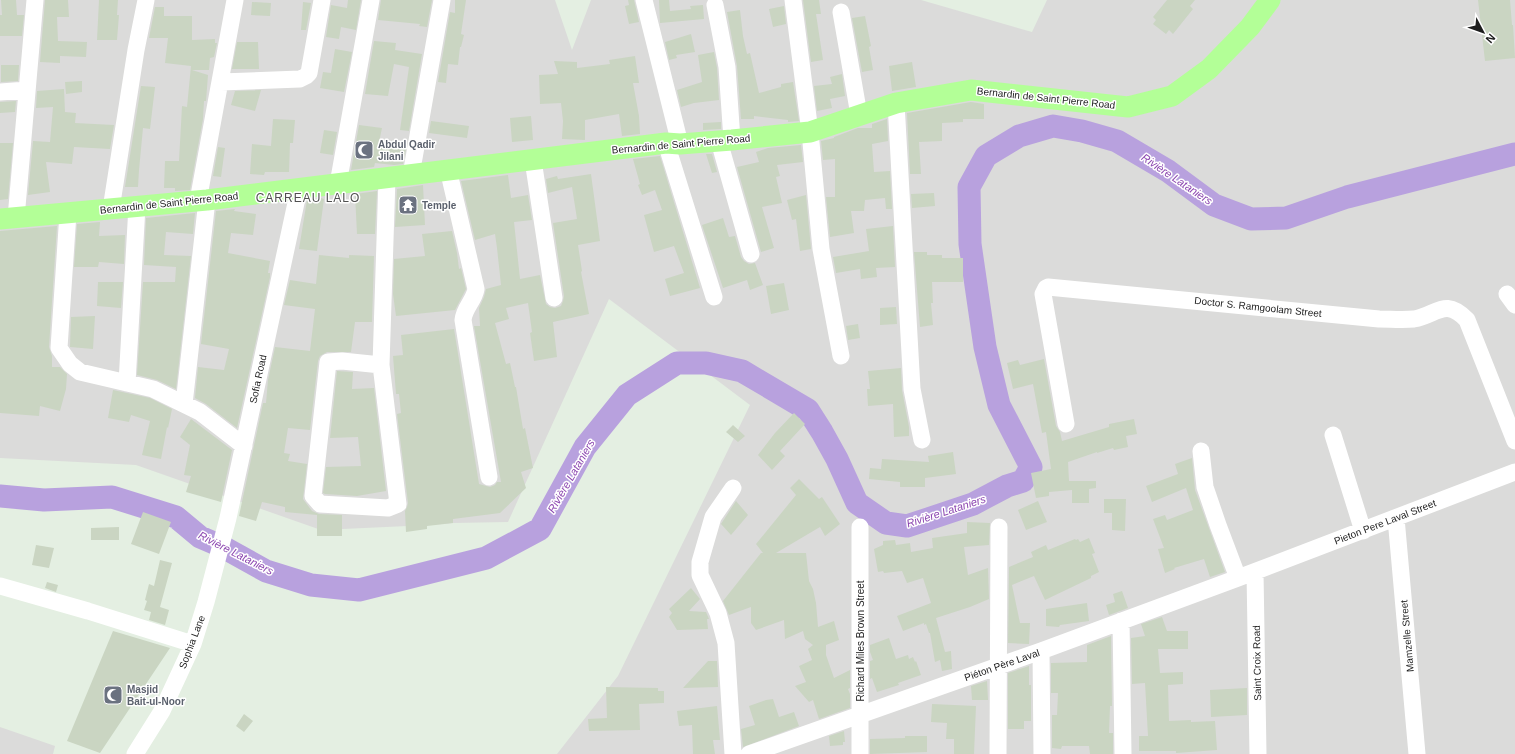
<svg xmlns="http://www.w3.org/2000/svg" width="1515" height="754" viewBox="0 0 1515 754" font-family="Arial,sans-serif">
	<style>
		.residential { fill: #dbdbda }
		.lines { fill: none; stroke-linecap: round; stroke-linejoin: round }
		.river { stroke: #b8a1de; stroke-width: 23 }
		.building { fill: #cad5c2 }
		.minor { stroke: #fff; stroke-width: 17 }
		.major { stroke: #b3ff97; stroke-width: 21 }
		.labels { text-anchor: middle; dominant-baseline: central; stroke-width: 3; stroke-linejoin: round; paint-order: stroke }
		.street-label { font-size: 10px; fill: #1d1d1d; stroke: #fff }
		.worship-label { font-size: 10px; font-weight: bold; fill: #5b616d; stroke: #fff; text-anchor: start }
		.water-label { font-size: 11px; font-style: italic; fill: #8c46b0; stroke: #fff }
		.quarter-label { font-size: 12px; letter-spacing: 1px; fill: #505050; stroke: #fff }
	</style>
	<rect width="100%" height="100%" fill="#e4efe2"/>
	<path class="residential" d="M0,0H555L572,50L591,0H921L1032,32L1047,0H1515V754H557L618,676L750,405L609,299L508,522L453,523L429,525L321,530L136,465L0,458Z
		M0,727L55,746L53,754H0Z"/>
	<g class="lines">
		<path class="river" d="M0,496L44,500L112,497L176,517L200,537L221,546L266,571L311,585L359,590L486,558L540,529L585,447L627,395L677,363H706L742,371L808,410L822,432L837,459L857,503L886,523L907,526L973,504L1007,486L1023,481L1031,467L999,405L985,347L970,244L969,187L986,156L1019,136L1053,126L1082,131L1117,141L1168,171L1214,205L1251,219L1286,218L1347,197L1515,154"/>
	</g>
	<path class="building" d="M1,0H16L17,15H24L22,36H0V15H2Z
		M45,0H68L69,17H57L58,41L87,42L86,57L60,56V63L40,62Z
		M99,0H118L117,15H119L117,40H97Z
		M348,0H361L356,30L341,27L339,39L326,37L331,5L347,8Z
		M381,0H432L427,27L419,26L420,24L378,20Z
		M455,0H466L461,34L464,35L461,47H460L458,65L448,64L446,83L438,82L450,12L455,13Z
		M628,0H634L639,22L629,24L625,6L629,5Z
		M659,0H669L670,11L691,9L690,6L703,5L704,19L660,23Z
		M803,0H819L821,14H816L823,60L811,62Z
		M1167,0H1195L1190,6L1193,9L1173,34L1169,30L1166,34L1153,24L1156,20L1153,17Z
		M1478,0H1510L1512,25H1513L1515,58L1485,61Z
		M252,2L271,3L270,16L251,15Z
		M303,2L311,3L306,30H301Z
		M784,6L786,24L773,27L769,9Z
		M155,7H164V16H192V40L215,39V43H217L214,57L210,58L209,70H192L208,75L206,101H204L203,119L190,190L175,191V188H164L165,161H179L182,106L187,107L191,66L165,63L168,38H149Z
		M740,10L743,36L747,54L750,53L759,93L781,87V84L793,82L799,121L788,122V120L754,116V119H741L737,66L727,12Z
		M865,16L871,46L869,47L873,70L862,72L852,18Z
		M691,34L695,52L676,55L677,58L669,60L665,42Z
		M374,41L396,43L395,50L422,54L409,131L400,130L409,67L394,64L388,96L365,94Z
		M237,42H258L259,69H232Z
		M335,49L352,52L344,92L320,88L323,72L331,73Z
		M714,52L717,68L719,100L694,103L681,107L677,90L702,82L698,55Z
		M635,56L639,83H633L639,116L640,134L622,136L619,114L585,120V140L562,139L563,121L561,103L540,104L539,75L558,74L554,61L577,62V68L610,64L609,60Z
		M912,62L916,87L892,91L889,66Z
		M1,65H19L18,81L1,82Z
		M842,74L845,96L830,99L832,108L817,111L814,86L832,84L830,77Z
		M82,81V92L66,94L65,82Z
		M141,86L155,87L150,129L143,128L139,170L138,187H125Z
		M64,89L65,112L76,113L75,123L114,125L110,149L74,147L72,164L46,162L50,192L28,195L33,141L50,142L53,107L36,108L37,91Z
		M261,90L255,111L231,105L235,91Z
		M16,101L15,112L0,113V102Z
		M971,102L984,104V119H963V122L942,123V141L919,142L921,174H910L907,113Z
		M531,116L533,140L512,142L510,118Z
		M273,119L295,120L293,143H290L289,172H265L264,175L250,174L252,144L271,146Z
		M887,119L888,141L872,144L874,172L890,171L892,209H886L885,198L865,200L864,211H851L854,233L830,237L826,197H835V159L823,160L821,141L834,138V137L858,128H872V124Z
		M431,121L469,126L467,138L429,133Z
		M721,122V129L703,130V123Z
		M359,125L382,128L378,147L406,149L403,164L394,165L375,163L374,167L351,170Z
		M324,130L337,132L333,155L320,153Z
		M0,143H13L8,199L0,200Z
		M801,145L803,162L777,165L780,176L776,177L782,203L762,207L774,248L761,252L737,167L759,162L756,152L768,148Z
		M218,147L225,148L221,177L213,176Z
		M706,154H712L717,172L712,173Z
		M660,156L700,288L670,296L665,279L684,273L674,246L654,252L644,215L662,210L655,190L642,195L638,185L640,184L633,159Z
		M591,174L600,241L578,245L582,271L581,272L589,314L553,322L557,357L534,361L530,333L532,332L528,303L506,308L509,319L495,323L506,364L510,363L515,387H516L523,429L525,428L533,468L521,472L526,488L500,513L453,519V523L427,526V529L406,532L405,511L407,507L408,503L397,414L401,413L399,394H396L393,356L403,355L401,335L454,329L479,484L490,487L495,485L497,482H501L474,326H480L479,308L484,297L486,289L501,285L497,248L495,234L475,240L461,181L508,175L511,198L528,195L532,220L514,222L520,279L540,275L546,304L550,307L555,308L561,306L563,301L564,296L553,223L577,219L572,187L548,193L546,179L557,176L558,179Z
		M423,185L425,225L395,227L397,189Z
		M377,191L375,234H357L355,194Z
		M934,193L935,206L912,208L911,194Z
		M806,195L811,249L800,251L796,219L792,220L787,200Z
		M321,198L324,199L317,251L299,249L307,200Z
		M235,209L234,211L256,214L253,235L231,233L228,253L270,261L268,273H270V277L237,428L206,404L195,398L198,367L224,370L229,349L201,344L216,211Z
		M195,213L193,234L166,232L164,255L191,256L176,389L157,380L137,375L143,282H175L176,267L144,265L146,218Z
		M723,218L729,237L735,236L741,257L744,261L749,264L755,263L763,285L750,290L747,280L723,288L702,225Z
		M100,222L99,236L125,235L124,264L99,262L98,267H74L77,224Z
		M57,226L49,347L52,356V367H60L67,374L66,389L60,411L40,406L39,416L0,413V231Z
		M893,226L895,267L876,268L877,277L861,279L860,269L836,273L833,257L869,251L866,229Z
		M452,231L457,253L459,269L461,268L466,289L455,310L396,316L393,294L394,259L425,256L422,234Z
		M914,252H927V255H942V258H963V282H932L933,303H931L933,325L920,327Z
		M319,255L349,258V255L374,256L372,322H355L351,352H327L320,356L318,361L310,430L288,428L284,453L290,454L288,461L307,464L303,499L312,511L319,514L342,515V536H317V515L285,512V507L262,502L256,521L239,516L263,403H266L268,380L275,347L310,351L315,309L284,305L290,280L316,284Z
		M98,282H123L121,308L97,306Z
		M784,283L789,310L771,314L766,286Z
		M896,307L897,324L880,325V308Z
		M95,316L93,349L70,347L71,317Z
		M858,324L860,338L848,340L846,326Z
		M1044,359L1056,426L1060,432L1062,441L1109,427V424L1134,419L1137,434L1126,436L1128,447L1114,450L1113,448L1097,453V452L1068,462L1069,481H1096V488L1089,489V503H1072V490L1049,492V496L1036,498L1031,473L1051,469L1046,432L1042,433L1033,384L1013,389L1007,363L1018,360L1020,365Z
		M901,368L902,390L909,427V436L894,437L893,404L868,406L867,389H870L868,371Z
		M337,371L353,372L352,389L374,388L386,491L357,496L325,494L323,493L326,467L361,466L358,437L330,438Z
		M113,390L150,398L172,409L168,428L167,427L161,459L142,455L150,421L131,415L129,422L108,418Z
		M794,413L805,424L780,451L785,456L772,470L758,455L775,433Z
		M191,419L232,450L221,502L186,492L191,476L184,475L190,445L180,437Z
		M733,425L745,436L738,442L726,432Z
		M953,452L956,474L925,478V487H900V482L869,479L870,468L881,469L882,459L929,462L928,456Z
		M1192,458L1195,490L1225,572L1210,577L1204,559L1174,568L1175,569L1165,573L1158,549L1164,548L1153,519L1165,515L1167,520L1193,510L1186,488L1152,502L1146,486L1178,474L1175,464Z
		M799,479L819,499L822,497L840,524L825,536L820,527L776,553H806L809,581L813,589L816,603L818,627L834,621L839,640L826,645V655L834,678L850,670V688L848,689L850,694V708L819,719L813,700L809,702L795,686L806,682L799,666L812,660L808,649L813,645L805,639L803,631L785,639L784,620L756,630L751,623V607L729,615L723,601L761,553H763L756,544L796,495L790,488Z
		M1104,499H1126L1125,531L1112,530V513H1104Z
		M736,501L748,515L731,535L721,524Z
		M1038,501L1047,522L1026,530L1018,510Z
		M143,512L171,522L159,554L131,544Z
		M967,522L990,523L989,545L964,547L968,575L988,568L989,599L970,607L936,618L945,652L951,651L952,669L942,671L940,660L935,662L930,633H929L926,624L924,625V623L903,631L897,616L931,603L923,578L907,583L902,571L884,573L883,571L878,572L874,549L883,545V541L895,540L896,545L910,543L911,552L933,548L932,538L967,533Z
		M119,527V540H91V528Z
		M1089,538L1095,553L1092,554L1099,572L1091,576V578L1045,600L1034,576L1012,585L1020,623H1030L1029,644L1008,643L1009,567L1033,557L1031,552L1046,545L1048,550L1075,539L1076,540L1078,539L1080,542Z
		M36,545L54,548L49,568L32,565Z
		M160,560L172,563L160,607L169,610L165,625L149,620L151,612L144,610L147,601L145,600L149,584L154,586Z
		M47,582L58,585L56,592L45,588Z
		M691,588L700,599L689,611L706,612L709,619H707L708,629L677,630L669,617L672,613L669,609Z
		M1122,591L1128,608L1109,615L1106,605L1115,602L1113,594Z
		M1087,603L1089,621L1060,625L1059,627L1046,626V609Z
		M1162,617L1167,631H1188V649H1158L1160,673L1183,672V684L1168,685L1169,721L1191,720V722L1215,721L1217,750L1176,753V751H1139V736H1148L1145,683L1132,684L1131,638L1145,636L1141,624Z
		M113,631L170,648L100,753L67,741Z
		M1111,636L1112,706H1110L1109,733H1113V754H1090L1089,746H1062L1061,749L1052,748V715H1057L1058,693H1051V663L1087,662V645Z
		M889,638L896,659L908,655L909,659L913,657L915,662L916,661L921,675L898,683L899,685L877,692L872,678L870,679V661L873,660L870,652V645Z
		M708,661H717L718,687L683,688Z
		M1029,666V685H1031V721H1024V729H1008V673Z
		M987,681L988,700H972L971,686Z
		M606,687L658,688V691H664V703L639,704L640,730L589,731L588,719L607,718Z
		M1247,688V715L1211,717L1210,690Z
		M773,699L779,717L794,712L799,726L743,747L741,729L755,725L749,706L766,700Z
		M932,704L976,706L974,754H954V739H946L947,723L931,722Z
		M717,706L720,740H713L715,754H693L692,725L679,726L677,711Z
		M244,714L253,721L244,732L236,726Z
		M844,731L845,742H843V745L830,746L829,736Z
		M905,736H927V752L870,754V739L905,738Z"/>
	<g class="lines">
		<path class="minor" d="M644,0L680,144
			M793,0L810,132L821,249L841,356
			M715,5L727,67L732,140
			M841,12L859,115
			M221,82L300,79L306,76L309,73L322,0
			M0,92L27,90
			M896,103L912,389L922,440
			M719,141L751,254
			M666,143L714,297
			M533,160L554,298
			M448,169L476,289C474,301 464,308 463,320L489,477
			M411,175L442,0
			M338,184L371,0
			M198,201L235,0
			M111,209L136,50L146,0
			M68,213L59,348L70,364L80,372L153,389L200,412L244,446
			M16,218L35,0
			M1507,294L1515,305
			M381,365L342,361L328,362L313,496L320,504L388,508L398,504L381,365L387,178
			M127,383L137,206
			M184,404L207,200
			M1066,424L1043,294L1046,288L1048,287L1379,319C1390,319 1403,320 1414,319C1437,315 1445,297 1467,320L1515,441
			M1333,435L1363,531
			M1201,451L1205,487L1218,525L1238,578
			M1396,518L1417,754
			M1255,572L1258,754
			M0,586L88,611L193,644
			M1121,621L1123,754
			M1041,651L1042,754
			M135,754L162,711L193,644L206,602L228,518L299,189
			M733,754L726,643L718,613L700,575V562L713,517L733,488
			M749,754L1041,651L1238,578L1515,472
			M860,754V527
			M998,754L999,527"/>
		<path class="major" d="M0,219L207,200L666,143L680,144L732,140L810,132L896,103L971,90L1128,107L1172,96L1209,69L1250,27L1270,0"/>
	</g>
	<defs>
		<g id="mosque-square" transform="scale(1)"><rect x="-9" y="-9" width="18" height="18" rx="4" fill="#6b7280" stroke="#fff"/><path d="M3.5-4.9A6 6 0 1 0 3.5 4.9A5 5 0 1 1 3.5-4.9Z" fill="#fff"/></g>
		<g id="temple-square" transform="scale(1)"><rect x="-9" y="-9" width="18" height="18" rx="4" fill="#6b7280" stroke="#fff"/><path d="M0-6L5-2H3V0L6.5 2.5H4V6H1.5V3h-3V6H-4V2.5H-6.5L-3 0V-2H-5Z" fill="#fff"/></g>
	</defs>
	<g fill-rule="evenodd">
		<use href="#mosque-square" x="364" y="150"/>
		<use href="#temple-square" x="408" y="205"/>
		<use href="#mosque-square" x="113" y="695"/>
	</g>
	<g class="labels">
		<g class="street-label">
			<text transform="translate(1046 98) rotate(6)">Bernardin de Saint Pierre Road</text>
			<text transform="translate(681 144) rotate(-5)">Bernardin de Saint Pierre Road</text>
			<text transform="translate(169 203) rotate(-6)">Bernardin de Saint Pierre Road</text>
			<text transform="translate(1258 307) rotate(6)">Doctor S. Ramgoolam Street</text>
			<text transform="translate(258 379) rotate(-78)">Sofia Road</text>
			<text transform="translate(1385 522) rotate(-21)">Pieton Pere Laval Street</text>
			<text transform="translate(1407 636) rotate(-95)">Mamzelle Street</text>
			<text transform="translate(860 641) rotate(-90)">Richard Miles Brown Street</text>
			<text transform="translate(192 642) rotate(-69)">Sophia Lane</text>
			<text transform="translate(1257 663) rotate(-91)">Saint Croix Road</text>
			<text transform="translate(1002 665) rotate(-19)">Piéton Père Laval</text>
		</g>
		<g class="worship-label">
			<text x="378" y="144">Abdul Qadir<tspan x="378" dy="12">Jilani</tspan></text>
			<text x="422" y="205">Temple</text>
			<text x="127" y="689">Masjid<tspan x="127" dy="12">Bait-ul-Noor</tspan></text>
		</g>
		<g class="water-label">
			<text transform="translate(1177 179) rotate(34)">Rivière Lataniers</text>
			<text transform="translate(571 476) rotate(-60)">Rivière Lataniers</text>
			<text transform="translate(946 511) rotate(-18)">Rivière Lataniers</text>
			<text transform="translate(236 553) rotate(27)">Rivière Lataniers</text>
		</g>
		<g class="quarter-label">
			<text x="308" y="198">CARREAU LALO</text>
		</g>
	</g>
	<g transform="translate(1483 32) rotate(131)" stroke="#ffffff" stroke-width="3" paint-order="stroke">
	<path d="M0-3L7 15L0 10L-7 15Z" fill="#1d1d1d"/>
	<text y="-6" font-size="11" font-weight="bold" text-anchor="middle" fill="#1d1d1d">N</text>
	</g>
</svg>
